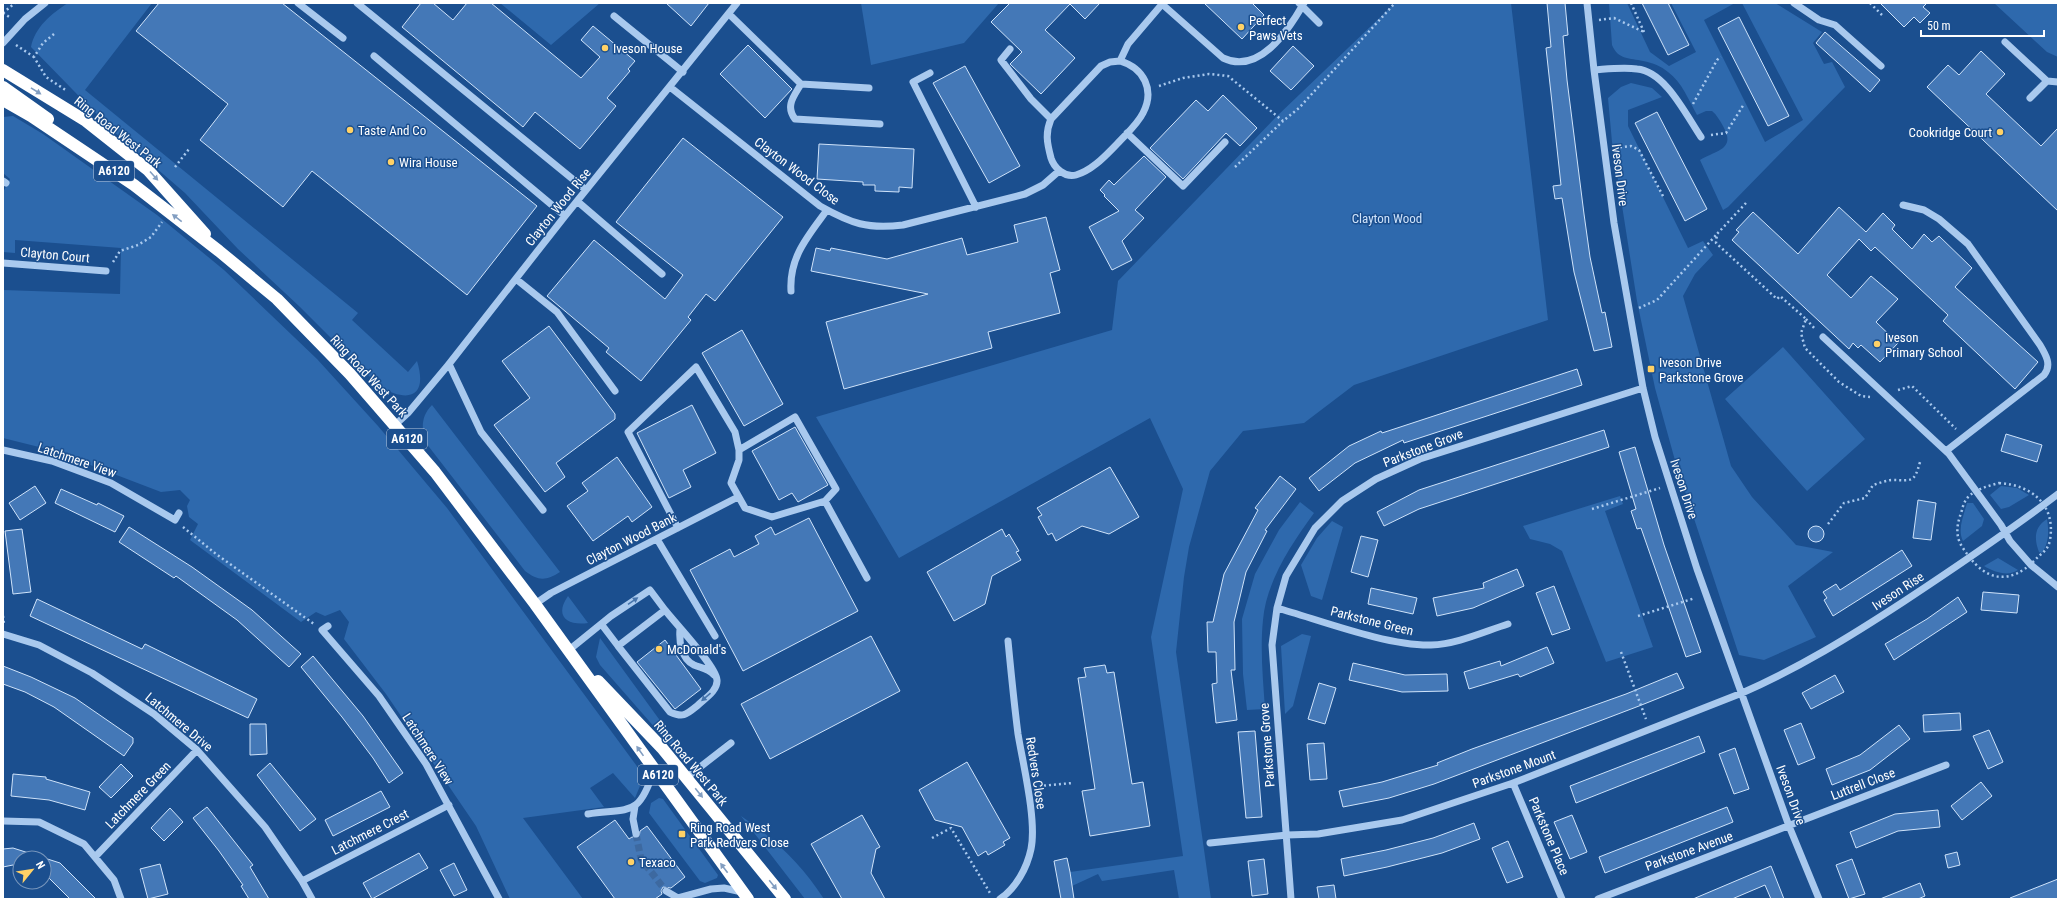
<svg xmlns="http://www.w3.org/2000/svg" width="2061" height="902" viewBox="0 0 2061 902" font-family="'Roboto Condensed',sans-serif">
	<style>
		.green { fill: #2e69ad }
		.building { fill: #4478b7; stroke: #cfe3fa }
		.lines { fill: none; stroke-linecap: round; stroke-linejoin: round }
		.minor-tunnel { stroke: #3d69a0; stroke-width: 7; stroke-dasharray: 7 3.5; stroke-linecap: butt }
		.path { stroke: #a9c9ee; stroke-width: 2.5; stroke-dasharray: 2 3; stroke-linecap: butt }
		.minor { stroke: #a9c9ee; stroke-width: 7 }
		.highway { stroke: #fff; stroke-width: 12 }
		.oneway { fill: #829ec1 }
		.oneway2 { fill: #4674ac }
		.poi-dot { fill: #ffd166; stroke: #1b4f8f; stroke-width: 1.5 }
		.labels { text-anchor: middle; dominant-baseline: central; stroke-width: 3; stroke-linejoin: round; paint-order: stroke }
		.shield { fill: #1b4f8f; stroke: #bbcadd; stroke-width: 1 }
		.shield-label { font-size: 12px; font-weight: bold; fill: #fff }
		.poi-label { font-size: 13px; fill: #fff; stroke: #1b4f8f; text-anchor: start }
		.street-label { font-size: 13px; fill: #fff; stroke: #1b4f8f }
		.park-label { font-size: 13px; fill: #cfe3fa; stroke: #1b4f8f }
	</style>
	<rect width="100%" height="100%" fill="#1b4f8f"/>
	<path class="green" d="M68,3H152L85,90L358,313L352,320L408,372L417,361C428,397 409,403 380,387L300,307L238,249L185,193L112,130L31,47C35,27 51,14 68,3Z
		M500,3H600L551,45Z
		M861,3H999L964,43L871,65Z
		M1395,3H1511L1548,320L1354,385L1304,423L1243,431L1210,471L1189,547L1184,577L1176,652L1211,899H1179L1174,870L1102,881L1098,874L1072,886L1070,872L1183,856L1151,637L1183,489L1150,418L899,558L816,417L1112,330L1118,281L1276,117Z
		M1609,3H1627L1650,52L1669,66L1696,52L1671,3H1735L1704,20L1765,142L1803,120L1742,3H1775L1822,32L1813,43L1824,64L1832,62L1845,87L1728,207L1723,210L1700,160C1718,150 1736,149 1723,126C1720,121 1717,115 1712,111H1706L1697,115C1689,101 1682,82 1668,72C1661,66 1653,63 1643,61C1630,58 1618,60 1612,45Z
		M1994,3H2058V57L2047,52Z
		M1631,83L1652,88L1662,97L1628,110V126L1688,248L1703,241L1713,255L1695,274L1683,296L1731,466L1752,497L1796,545L1833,552L1788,586L1816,637L1764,660L1739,655L1676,464L1655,388L1637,301L1612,142L1608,98L1621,87Z
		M13,116L43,134L157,215L224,270L317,359L378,426L447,508L639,769L642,781L635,798L613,773L590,788L604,807L523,818L583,899H510L476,826L386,694L344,639L349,622L340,610L325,616L316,612L301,622L190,540L198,524L189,517L187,506L190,500L180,490L161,492L51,450L3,438V290L120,294L121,248L15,240V253L3,252V192L10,179L3,173V117Z
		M1783,347L1865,439L1807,491L1725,399Z
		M432,405L560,572C546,581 538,581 525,571L426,443C421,429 421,416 432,405Z
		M2001,486L2017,488L2029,495L2009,507L2001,509L1990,495Z
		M1620,496L1623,504L1605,511L1653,647L1606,662L1562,551L1550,544L1530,539L1523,526Z
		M1300,502L1314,513C1292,543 1266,582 1263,620C1260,650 1263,679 1265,709L1247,710L1243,674L1242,619L1255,574L1279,530Z
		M1967,503H1973L1984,519L1982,526L1963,541C1957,529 1964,515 1967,503Z
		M2047,519C2049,532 2049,542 2042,553L2039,552C2034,539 2034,527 2047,519Z
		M1332,521L1343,527L1322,600L1311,596L1301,565L1317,538Z
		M1998,558L2018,570C2008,577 1994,572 1984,566Z
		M568,596L588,623C567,626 554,616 568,596Z
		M1302,634L1311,636L1293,706L1285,714L1281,646Z
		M600,638L688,759L685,762L600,665L596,657Z
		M659,798L663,799L718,875L717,878L705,883L700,881L649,813L651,803Z
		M741,816C775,839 802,865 824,899H805Z"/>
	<path class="building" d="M159,3H282L537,206L467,295L312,171L283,207L200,140L228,104L136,31Z
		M421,3H433L453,20L467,3H491L581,78L600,57L581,40L593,26L635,61L628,69L630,71L607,98L616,106L580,149L535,112L523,127L402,27Z
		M666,3H709L691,26Z
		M1010,3H1100L1085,19L1070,4L1045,30L1075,58L1041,94L1010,64L1022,52L991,22Z
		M1204,3H1252L1264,15L1242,39Z
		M1547,3H1565L1568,35L1563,36L1567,80L1584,214L1590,257L1602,313L1605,312L1612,347L1594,351L1574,272L1562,198L1555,199L1553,186L1561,185L1546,48L1551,47Z
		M1642,3H1668L1689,45L1668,55Z
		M1880,3H1927L1923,7L1930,13L1920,23L1914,17L1904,27Z
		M1739,17L1789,116L1768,126L1718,28Z
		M1825,32L1880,80L1870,92L1816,43Z
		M748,45L792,89L765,118L720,74Z
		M1293,46L1314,66L1291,90L1270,71Z
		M1981,51L2005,74L1986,94L2041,146L2058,128V211L1927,87L1948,65L1959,75Z
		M965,66L1020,166L989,183L933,83Z
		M1223,95L1257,128L1240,146L1226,133L1183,179L1150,148L1196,100L1208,111Z
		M1657,112L1707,209L1685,221L1635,123Z
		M683,138L783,217L715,301L706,294L688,317L691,320L641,381L606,352L609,348L547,296L594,240L665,299L683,275L616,222Z
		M819,144L914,149L912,188L899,187V192L875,191V185H863V182L817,179Z
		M1144,156L1166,177L1135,210L1144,218L1122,241L1132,260L1112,270L1089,227L1119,211L1104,196L1105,195L1100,190L1109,180L1114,185Z
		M1839,207L1866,232L1883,213L1895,225L1892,229L1912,249L1924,234L1932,242L1939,236L1972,268L1955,287L2038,362L2015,389L1943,321L1948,315L1875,247L1871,251L1859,239L1827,275L1851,298L1871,276L1898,299L1876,322L1898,343L1880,362L1861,345L1858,348L1853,343L1849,349L1732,240L1739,232L1736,230L1753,212L1798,254Z
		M1046,217L1060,270L1050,273L1060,313L988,332L992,348L844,389L826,322L928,294L811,271L816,248L830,251L831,248L887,259L962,238L967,255L1018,242L1014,225Z
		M549,326L615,414V419L556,463L565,477L545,492L494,425L530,398L502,361Z
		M742,330L783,404L744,426L702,353Z
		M1577,369L1582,385L1404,443L1403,440L1355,463L1319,491L1309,478L1349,446L1381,431L1382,433Z
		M692,405L716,453L683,470L691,487L669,498L637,433Z
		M795,427L828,485L798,502L792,493L779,500L752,451Z
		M1604,430L1609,447L1419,509L1384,526L1377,512L1419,490Z
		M2006,434L2042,445L2037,462L2001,451Z
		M1635,447L1664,545L1701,652L1686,657L1641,528L1637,529L1631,511L1636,509L1619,452Z
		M617,457L652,507L632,522L628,516L593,541L567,506L588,491L582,483Z
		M1110,467L1139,517L1109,534L1082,526L1056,541L1052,533L1048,535L1038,517L1042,515L1037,508Z
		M1280,476L1296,489L1265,530L1267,531L1246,572L1234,622L1235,670H1231L1237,720L1216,723L1212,684L1217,683L1216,652H1208L1207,622H1213L1224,574L1258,510L1255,508Z
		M35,486L46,503L20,520L9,503Z
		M61,489L97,505L98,503L124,516L115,532L55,503Z
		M1918,500L1936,503L1931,540L1913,538Z
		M809,518L858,611L743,671L690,570L730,549L734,557L759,544L755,536L771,527L775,535Z
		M1808 534a8 8 0 1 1 16 0a8 8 0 1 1-16 0Z
		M129,527L192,567L252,610L301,654L289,667L237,620L176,576L174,578L119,542Z
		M22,529L31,592L13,594L5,531Z
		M1002,529L1006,537L1009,534L1019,551L1016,552L1021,560L992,576L985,604L954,621L927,572Z
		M1361,536L1378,540L1368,577L1351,572Z
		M1902,550L1912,566L1833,616L1824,600L1827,598L1823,592L1836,584L1840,590Z
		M1517,569L1524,586L1473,608L1437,616L1433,598L1484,588L1483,583Z
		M1554,586L1570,629L1552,635L1536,593Z
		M1371,588L1417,598L1413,614L1368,604Z
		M1983,592L2019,595L2017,613L1981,610Z
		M1958,597L1967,612L1894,660L1885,644L1927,619Z
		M37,599L142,649L145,644L257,699L248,718L30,616Z
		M871,636L900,691L770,759L741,704Z
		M665,640L701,689L675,709L637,662Z
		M1547,647L1554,663L1520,677L1518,674L1469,689L1464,672L1500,661L1501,666Z
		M313,656L363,716L403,773L389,783L373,758L342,717L301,667Z
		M1353,663L1405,675L1447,674L1448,691L1402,692L1349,680Z
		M1105,665L1107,673L1114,672L1132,784L1143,782L1150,826L1090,836L1082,791L1095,789L1078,678L1086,677L1084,668Z
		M3,666L31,677L75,698L133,738V743L124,756L54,707L25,692L3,684Z
		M1677,673L1684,688L1639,706L1434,784L1389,798L1343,807L1339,791L1382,782L1438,765L1437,763L1472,749L1626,694Z
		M1835,675L1844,692L1811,709L1802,693Z
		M1319,683L1336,688L1325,724L1308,719Z
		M1960,713L1961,730L1924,732L1923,715Z
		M1801,723L1815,758L1798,765L1784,730Z
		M250,724H266L267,754L250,755Z
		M1899,725L1910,739L1870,770L1832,785L1826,769L1860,755Z
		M1989,730L2003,762L1988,769L1973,736Z
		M1255,731L1262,817L1246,818L1238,732Z
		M1699,736L1705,752L1576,803L1570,786Z
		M1324,743L1327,779L1310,780L1307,744Z
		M1735,748L1749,789L1734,794L1719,754Z
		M967,762L1010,838L1003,842L1005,845L988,855L986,851L978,856L962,827L935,820L919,790Z
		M270,763L316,819L300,831L257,775Z
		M121,764L133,776L111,798L99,787Z
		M13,774L46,777V779L90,792L85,810L49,800L11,796Z
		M1981,782L1992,796L1962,820L1951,806Z
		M381,791L390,807L333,836L325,820Z
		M207,807L253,865L250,867L269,899H249L241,886L243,885L219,851L193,818Z
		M1727,807L1733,822L1605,873L1599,857Z
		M170,808L183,822L164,841L151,828Z
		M1938,810L1940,827L1898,831L1856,848L1850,832L1895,814Z
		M862,815L880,847L876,849L871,873L885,899H842L811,844Z
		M1572,815L1587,852L1570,859L1554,822Z
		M615,820L629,839L632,837L639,838L640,831L647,826L685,877L671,888L663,887L661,891L662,894L655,899H615L577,847Z
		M1474,823L1480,839L1442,853L1387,867L1344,876L1341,859L1386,850L1433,838Z
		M1508,841L1523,877L1507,883L1492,848Z
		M13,848L60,863L96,899H70L47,876L44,875V858H20V867L13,865L3,867V849Z
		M1957,852L1960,865L1948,868L1945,855Z
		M419,853L428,868L372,899L363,883Z
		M1067,858L1070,872L1074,899H1061L1054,861Z
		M1264,859L1268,894L1252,896L1248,861Z
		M1852,859L1865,894L1849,899L1836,865Z
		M454,863L467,890L454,896L440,870Z
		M160,864L168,894L148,899L140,869Z
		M1771,866L1784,899H1771L1765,885L1732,899H1693Z
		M2058,879V899H2010V898Z
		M1920,883L1925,896L1918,899H1880Z
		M1334,885L1336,899H1319L1317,887Z"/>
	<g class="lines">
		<path class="minor-tunnel" d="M636,834L641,859L666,891"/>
		<path class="path" d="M1631,3L1644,32
			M1870,3L1882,15
			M3,13L11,18
			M3,13L15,3
			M1599,20L1614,18L1644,32
			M54,34L43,43L34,57L46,77L67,91
			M16,45L34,57
			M1159,86L1183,78L1209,74L1228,76L1283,121L1299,108L1395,3
			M1693,104L1717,60L1721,57
			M1711,135L1726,133L1744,104
			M1615,148L1631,146L1639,150L1664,198
			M175,167L189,149
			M1235,167L1283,121
			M1746,203L1717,234L1716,243L1777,299L1780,296L1806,319L1801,333L1805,348L1839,382L1861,396L1870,397
			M113,262L120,251L138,245L151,237L162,222
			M1639,308L1657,300L1717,234
			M1806,319L1815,329
			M1898,390L1912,386L1956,429
			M1999,483C2032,485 2056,505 2050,540C2048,551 2041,553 2034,561C2011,584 1987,582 1968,555C1964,550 1959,543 1958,537C1956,527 1959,519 1962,510C1963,505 1965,500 1969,496C1977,489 1988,486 1999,483Z
			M1592,509L1660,488
			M1828,524L1844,503L1865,498L1873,485C1879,483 1885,481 1891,480C1912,480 1914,484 1920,462
			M183,527L216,554L314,624
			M3,616L4,624
			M1638,616L1695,598
			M1621,652L1646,719
			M1039,786L1073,783
			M932,838L951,828L990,893"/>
		<path class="minor" d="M298,3L343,38
			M357,3L586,190
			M1299,3L1319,23
			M1587,3L1594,70L1614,223L1643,388L1655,437L1697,569L1789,826L1819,899
			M1794,3L1819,20L1835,25L1881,66
			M1162,4L1223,58C1259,75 1288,31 1304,3
			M729,14L801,84L869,88
			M614,16L683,72
			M2005,42L2047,81L2030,98
			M3,43L25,19L45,3
			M1010,49L1001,60L1031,99L1051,119
			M374,56L565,216
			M1120,61C1144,68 1155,90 1143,113C1137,125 1126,134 1117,144C1106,155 1093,170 1076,175C1065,178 1054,168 1051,158C1047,143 1045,133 1051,119L1101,66L1110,62Z
			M1120,61L1128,44L1163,3
			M1594,70C1608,69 1623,67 1637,69C1665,71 1686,115 1701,137
			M930,73L913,82L976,207
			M2047,81L2058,82
			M801,84C794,96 785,106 795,119L880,124
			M670,87L820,206C852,224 867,229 903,225L1025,194L1043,185L1059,171
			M1127,133L1183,186L1225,142
			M3,181L6,183
			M577,201L662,274
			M1903,205L1924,210L1939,219L1968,244L2040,345C2046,355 2052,365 2044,375L1946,451
			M3,263L106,271
			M516,279L557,312L615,391
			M791,291C789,257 808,236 827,210
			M1823,337L1949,454L2001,525L2010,541L2031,565L2058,587
			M449,364L481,432L543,510
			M395,425L408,413L449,364L565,216L737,3
			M3,450L52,461L111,483L175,520L179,513
			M825,501L836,489L795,417L739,450V460L731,483L745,508L772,517L825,501L867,578
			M678,528L628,432L696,367L735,432L739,450
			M657,539L715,636
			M535,604L551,593L738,497
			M1277,608C1320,620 1387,646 1431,645C1457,644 1483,632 1508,624
			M328,626L322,630L379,696L426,764L499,899
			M680,629C679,641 681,659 694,665C701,668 708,668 714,675
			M3,634L39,645L92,673L154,714L197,750L265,827L302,881L312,899
			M618,646L670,712C683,718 686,715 697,706C704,699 718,691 717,680C716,666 675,623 665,610
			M569,650L611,616L650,590L665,610L618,646L602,625
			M686,778L731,743
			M1513,783L1562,899
			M635,806L633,819L636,834
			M588,814C631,808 639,817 654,770
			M3,821L39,822L84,844L114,880L121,899
			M1210,843L1287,835L1318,834L1402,820L1513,783L1742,693C1799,668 1851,636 1903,602C1956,567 2008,532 2058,494
			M95,857L197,750
			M302,881L449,805
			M666,891L678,898L711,889L724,888L742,892
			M1000,899C1016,888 1027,868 1031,849C1037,821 1023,764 1018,734C1014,703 1011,672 1008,641
			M1291,899L1272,645L1277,608L1286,576L1315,528L1342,501L1376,479L1420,459L1643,388
			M1598,899L1946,765"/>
		<path class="highway" d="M3,70L86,121L148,170L205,234
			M3,87L48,119
			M3,100L31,116L134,185L219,251L277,299L350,374L435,472L535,604L748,899
			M598,681L662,748L785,899"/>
	</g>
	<defs><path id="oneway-solid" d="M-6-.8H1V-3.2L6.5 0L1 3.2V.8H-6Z"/></defs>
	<g class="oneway">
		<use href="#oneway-solid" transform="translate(36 91) rotate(32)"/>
		<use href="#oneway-solid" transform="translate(154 176) rotate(48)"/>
		<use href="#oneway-solid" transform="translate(177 218) rotate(-142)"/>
		<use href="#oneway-solid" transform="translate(640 751) rotate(-125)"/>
		<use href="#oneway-solid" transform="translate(699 793) rotate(51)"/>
		<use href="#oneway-solid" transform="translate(724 868) rotate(-127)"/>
		<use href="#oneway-solid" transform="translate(773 885) rotate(51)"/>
	</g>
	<g class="oneway2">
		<use href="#oneway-solid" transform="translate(633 601) rotate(-34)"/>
		<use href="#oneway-solid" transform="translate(706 697) rotate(139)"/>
	</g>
	<g class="poi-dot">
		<circle cx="1241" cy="27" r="4"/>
		<circle cx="605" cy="48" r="4"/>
		<circle cx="350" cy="130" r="4"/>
		<circle cx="2000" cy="132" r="4"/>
		<circle cx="391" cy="162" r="4"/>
		<circle cx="1877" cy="344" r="4"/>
		<rect x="1647" y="365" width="8" height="8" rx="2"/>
		<circle cx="659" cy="649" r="4"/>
		<rect x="678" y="830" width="8" height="8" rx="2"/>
		<circle cx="631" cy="862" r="4"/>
	</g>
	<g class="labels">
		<g class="shield">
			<rect x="94" y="161" width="40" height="20" rx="3"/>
			<rect x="387" y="429" width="40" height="20" rx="3"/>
			<rect x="638" y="765" width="40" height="20" rx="3"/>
		</g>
		<g class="shield-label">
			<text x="114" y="171">A6120</text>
			<text x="407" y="439">A6120</text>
			<text x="658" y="775">A6120</text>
		</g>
		<g class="poi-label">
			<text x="1249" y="20">Perfect<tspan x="1249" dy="15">Paws Vets</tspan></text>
			<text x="613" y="48">Iveson House</text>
			<text x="358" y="130">Taste And Co</text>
			<text x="1992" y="132" text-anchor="end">Cookridge Court</text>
			<text x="399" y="162">Wira House</text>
			<text x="1885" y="337">Iveson<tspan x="1885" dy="15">Primary School</tspan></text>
			<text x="1659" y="362">Iveson Drive<tspan x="1659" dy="15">Parkstone Grove</tspan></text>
			<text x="667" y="649">McDonald's</text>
			<text x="690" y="827">Ring Road West<tspan x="690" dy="15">Park Redvers Close</tspan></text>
			<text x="639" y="862">Texaco</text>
		</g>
		<g class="street-label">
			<text transform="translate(118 132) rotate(38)">Ring Road West Park</text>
			<text transform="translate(797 171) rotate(37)">Clayton Wood Close</text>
			<text transform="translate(1620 175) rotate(83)">Iveson Drive</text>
			<text transform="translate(558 207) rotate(-51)">Clayton Wood Rise</text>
			<text transform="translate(55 255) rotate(5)">Clayton Court</text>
			<text transform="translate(369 376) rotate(47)">Ring Road West Park</text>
			<text transform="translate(1423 448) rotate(-21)">Parkstone Grove</text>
			<text transform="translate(77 460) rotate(19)">Latchmere View</text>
			<text transform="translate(1684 489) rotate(72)">Iveson Drive</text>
			<text transform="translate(631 539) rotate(-27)">Clayton Wood Bank</text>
			<text transform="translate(1898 591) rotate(-33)">Iveson Rise</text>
			<text transform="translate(1372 621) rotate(14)">Parkstone Green</text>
			<text transform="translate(179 722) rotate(40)">Latchmere Drive</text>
			<text transform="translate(1267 745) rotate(-94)">Parkstone Grove</text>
			<text transform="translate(428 749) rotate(57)">Latchmere View</text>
			<text transform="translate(691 763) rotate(50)">Ring Road West Park</text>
			<text transform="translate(1514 769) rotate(-20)">Parkstone Mount</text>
			<text transform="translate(1036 773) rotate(81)">Redvers Close</text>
			<text transform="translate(1863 784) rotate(-21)">Luttrell Close</text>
			<text transform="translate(138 795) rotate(-46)">Latchmere Green</text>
			<text transform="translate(1791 795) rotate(70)">Iveson Drive</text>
			<text transform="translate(370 832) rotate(-27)">Latchmere Crest</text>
			<text transform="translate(1549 836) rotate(67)">Parkstone Place</text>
			<text transform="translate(1689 851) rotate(-20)">Parkstone Avenue</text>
		</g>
		<g class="park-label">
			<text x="1387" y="218">Clayton Wood</text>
		</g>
	</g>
	<rect width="2061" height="902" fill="none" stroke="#ffffff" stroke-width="8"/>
	<g transform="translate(32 870) rotate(60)"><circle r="19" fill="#1b4f8f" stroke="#7695bc"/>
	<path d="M0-3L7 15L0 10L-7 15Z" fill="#ffd166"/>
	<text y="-6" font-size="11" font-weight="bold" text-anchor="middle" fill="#ffffff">N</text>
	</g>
	<path d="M1921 30v6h123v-6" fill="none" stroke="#ffffff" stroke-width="2"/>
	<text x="1927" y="30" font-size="12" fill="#ffffff" stroke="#1b4f8f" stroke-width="3" paint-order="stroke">50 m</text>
</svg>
